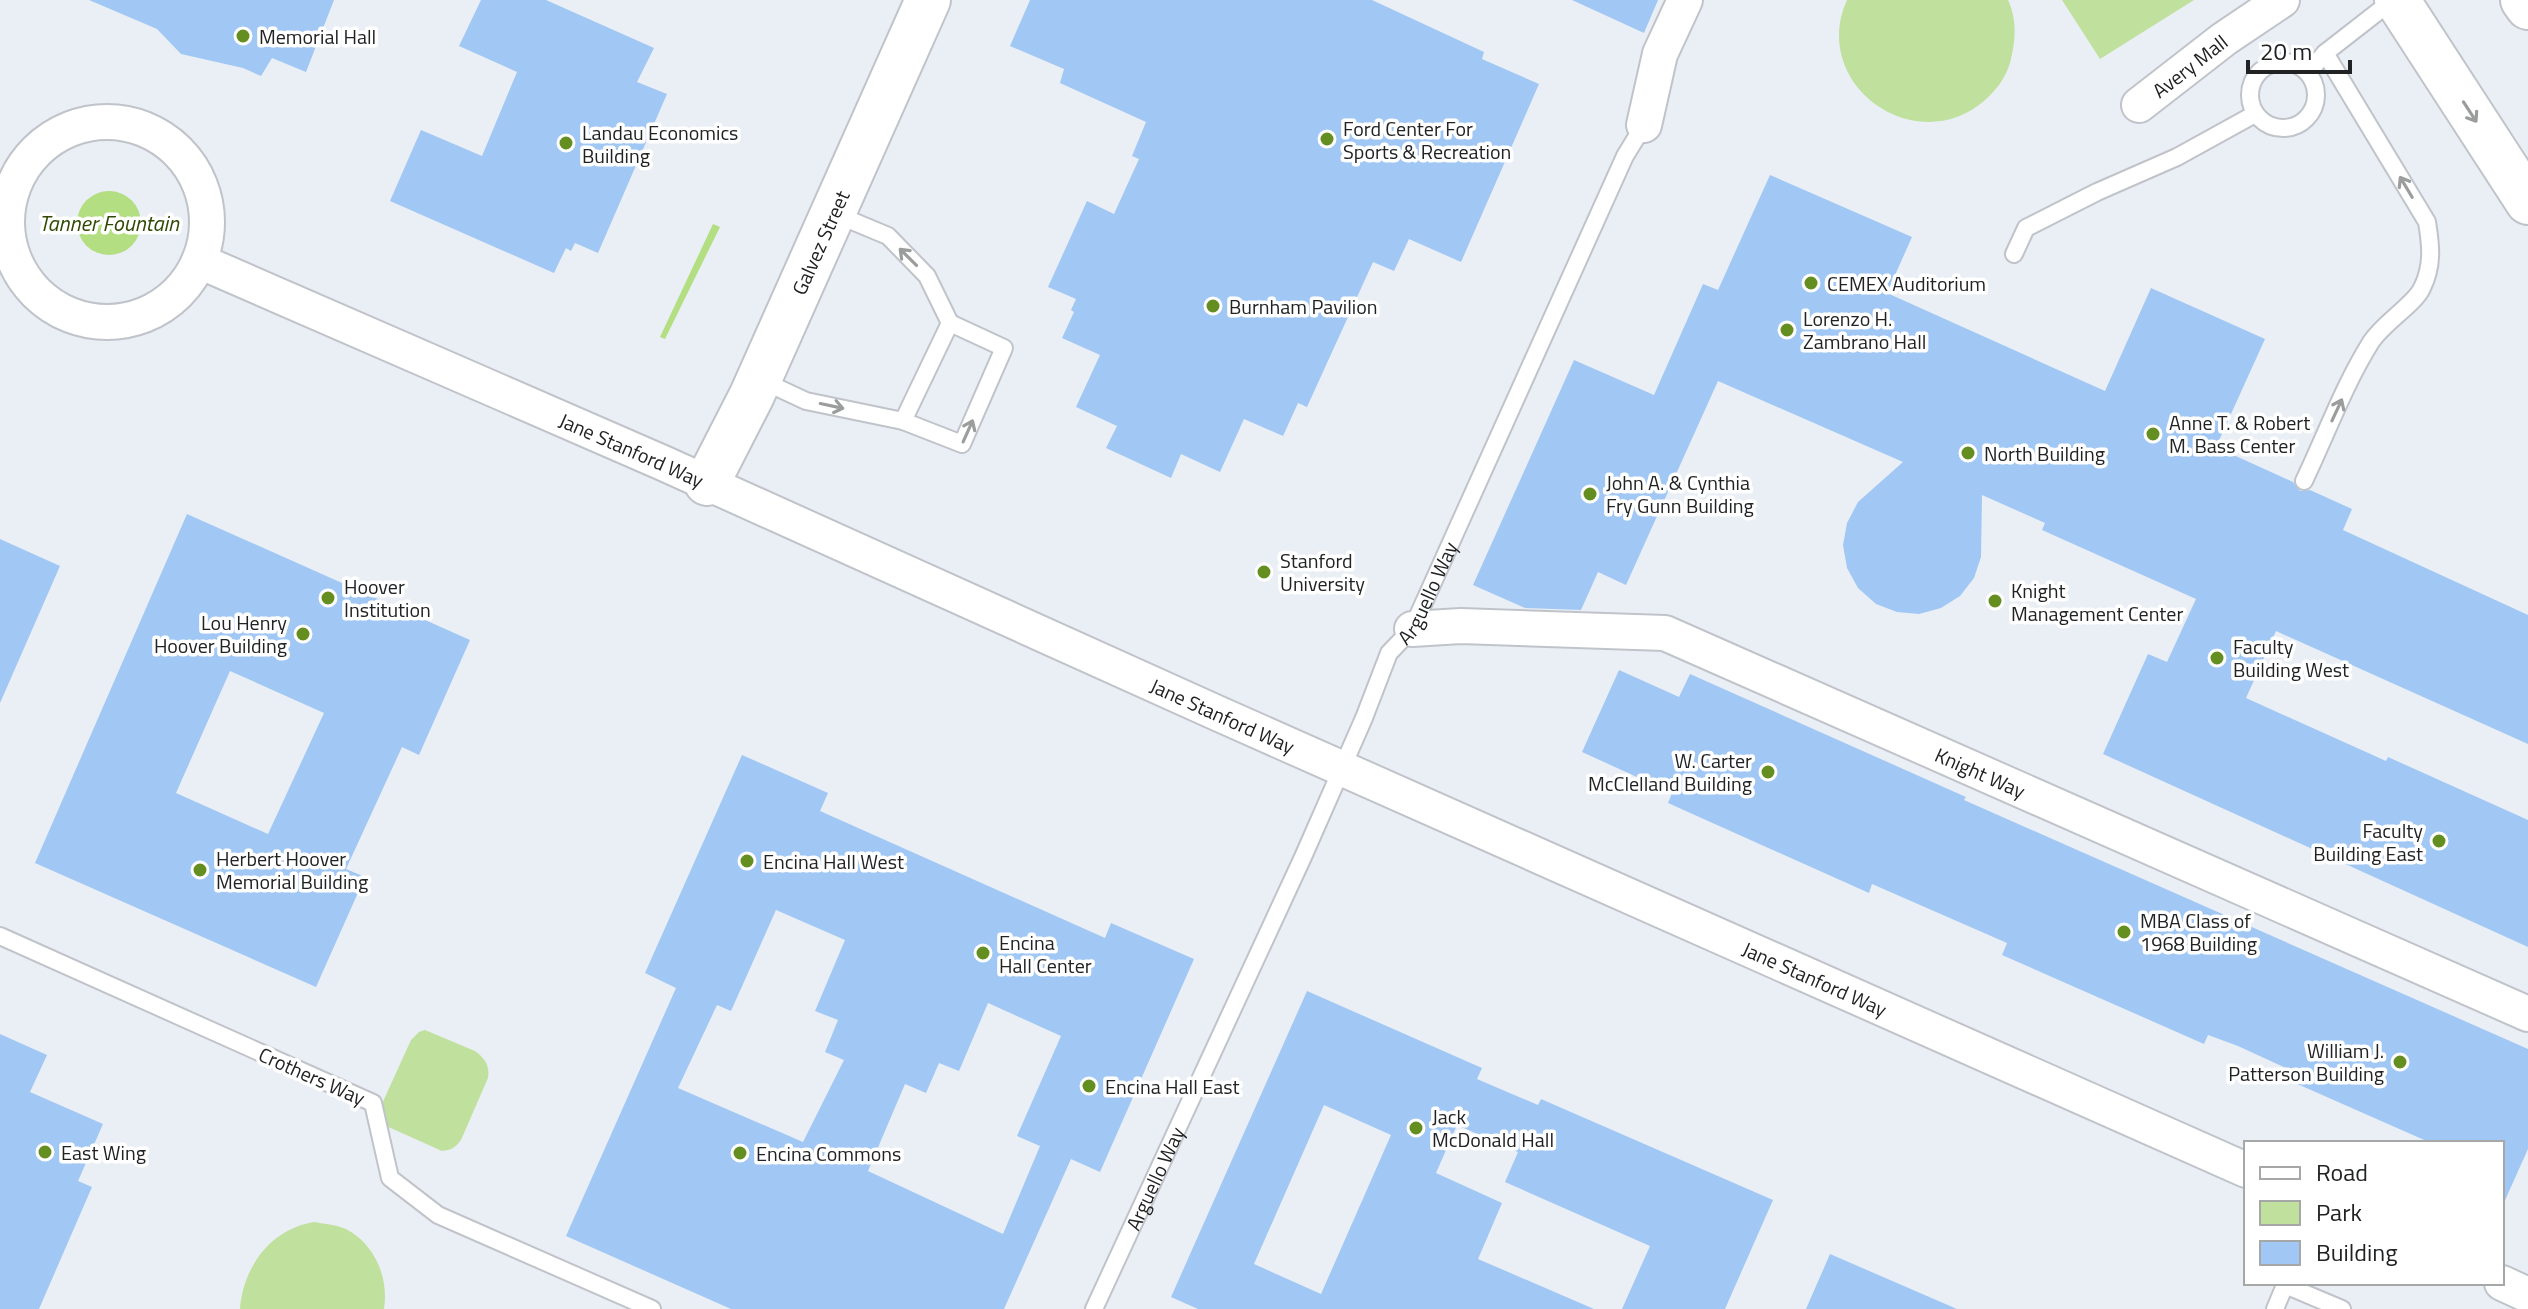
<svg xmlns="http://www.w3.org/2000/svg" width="2528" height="1309" viewBox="0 0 2528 1309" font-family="'Titillium Web',sans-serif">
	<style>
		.green { fill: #c0e09e }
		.water { fill: #b3de81 }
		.building { fill: #a1c7f5; fill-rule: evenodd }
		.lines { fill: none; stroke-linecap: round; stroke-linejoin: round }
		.lane-casing { stroke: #c0c4ca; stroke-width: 20 }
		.street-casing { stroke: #c0c4ca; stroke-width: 38 }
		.secondary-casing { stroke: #c0c4ca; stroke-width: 48 }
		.lane { stroke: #fff; stroke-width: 16 }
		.street { stroke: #fff; stroke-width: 34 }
		.secondary { stroke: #fff; stroke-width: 44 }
		.oneway { stroke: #9b9c9c }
		.poi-dot { fill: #648f20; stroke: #fff; stroke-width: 3 }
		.labels { text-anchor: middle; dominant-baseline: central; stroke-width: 7; stroke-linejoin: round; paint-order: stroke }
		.poi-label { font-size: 20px; fill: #212224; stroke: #fff; text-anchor: start }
		.street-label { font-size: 20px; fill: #212224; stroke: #fff }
		.water-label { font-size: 22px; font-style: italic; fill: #304904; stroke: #fff }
	</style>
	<rect width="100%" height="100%" fill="#eaeff5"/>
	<path class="green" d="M1847,0H2008C2016,17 2016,36 2012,54C2009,73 1999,88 1984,101C1915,160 1809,84 1847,0Z
		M2062,0H2194L2100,59Z
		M425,1030L475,1051C485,1058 490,1066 488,1078L461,1140C455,1148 451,1150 442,1151L384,1125L381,1106L411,1040L419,1032Z
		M315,1222C325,1224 337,1225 346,1229C375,1244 389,1278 384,1309H240C243,1266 272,1228 315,1222Z"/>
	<path class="water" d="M77 223a32 32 0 1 1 64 0a32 32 0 1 1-64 0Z
		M713,224L720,227L665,339L660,337Z"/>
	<path class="building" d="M89,0H334L306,72L272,58L261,76L243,68L181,54L157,29Z
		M481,0H546L654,48L637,82L667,94L598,253L575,243L571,251L566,248L554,273L390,201L421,130L482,156L517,72L459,46Z
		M1030,0H1372L1484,52L1482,59L1539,84L1461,262L1409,239L1394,271L1373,262L1307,407L1298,403L1283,436L1244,419L1220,472L1181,454L1171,478L1106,448L1117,426L1076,407L1100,355L1062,338L1074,312L1071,310L1076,299L1048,287L1087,201L1114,214L1139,159L1132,156L1146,122L1060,83L1064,69L1010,46Z
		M1572,0H1658L1644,33Z
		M1770,175L1912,237L1887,293L2105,391L2151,288L2265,339L2216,447L2293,482L2300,491L2310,490L2352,509L2343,530L2528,615V744L2276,631L2246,698L2386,761L2388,757L2528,820V947L2103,754L2148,654L2167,662L2196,599L2042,530L2045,523L1982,495L1981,557L1974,578L1960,596L1941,608L1919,614L1897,612L1876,604L1858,588L1847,568L1843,545L1847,523L1858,502L1903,462L1718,381L1626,585L1598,572L1581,610L1525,608L1473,585L1574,360L1654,395L1703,284L1718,290Z
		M187,514L470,640L419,755L402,747L346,869L365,877L316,987L35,863ZM230,671L324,713L268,834L176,793Z
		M0,539L60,566L0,703Z
		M1619,670L1679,697L1690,674L1966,797L1964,800L2528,1049V1149L2502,1207V1143H2431L2284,1078L2288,1069L2238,1046L2208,1035L2204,1044L2002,955L2007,943L1872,884L1869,893L1668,803L1672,793L1582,752Z
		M742,755L828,793L820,811L1105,938L1111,923L1194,959L1100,1172L1071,1159L1004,1309H731L566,1236L676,988L645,973ZM776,910L845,940L815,1011L838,1020L825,1052L844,1060L803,1142L678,1088L717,1005L731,1011ZM988,1003L1061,1036L1017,1136L1040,1146L1003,1234L868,1171L905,1084L926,1093L939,1063L959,1071Z
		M1307,991L1482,1068L1477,1079L1538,1105L1541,1099L1773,1200L1725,1309H1622L1650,1246L1505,1182L1518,1152L1457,1125L1436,1173L1502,1203L1478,1259L1594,1309H1198L1171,1297ZM1324,1105L1391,1135L1321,1294L1254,1264Z
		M0,1034L47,1055L30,1092L103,1124L78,1181L92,1187L39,1309H0Z
		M1830,1254L1957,1309H1806Z"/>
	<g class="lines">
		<g class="lane-casing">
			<g id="lane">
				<circle cx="2283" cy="95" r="33"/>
				<path d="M2308,73L2325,53L2393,0"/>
				<path d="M2014,254L2026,228L2097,192L2177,157L2255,114"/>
				<path d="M761,380L806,401L903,421L950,323L927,276L888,236L833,213"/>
				<path d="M903,421L962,444L1004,348L950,323"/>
				<path d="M2304,481C2326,435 2344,385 2371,342C2384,322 2415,304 2422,288C2433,266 2431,246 2427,222L2325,53"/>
				<path d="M0,936L373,1103L390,1178L438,1215L652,1309"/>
				<path id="s1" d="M1094,1309L1303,857L1364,718L1389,653L1412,629L1625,156L1644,125"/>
				<path d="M2275,1309L2285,1285L2342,1309"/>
			</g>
		</g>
		<g class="street-casing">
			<g id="street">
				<path id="s2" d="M2139,105L2224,39L2282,0"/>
				<circle cx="107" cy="222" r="100"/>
				<path d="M1644,125L1660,54L1685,0"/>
				<path id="s3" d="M199,261L663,463L1217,713L2246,1170"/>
				<path id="s4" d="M1412,629L1461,626L1665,633L2528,1014"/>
				<path d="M2502,1283L2528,1295"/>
			</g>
		</g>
		<g class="secondary-casing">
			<g id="secondary">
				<path d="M2397,0L2528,202"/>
				<path d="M2523,0L2528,7"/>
				<path id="s5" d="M707,483L752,395L928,0"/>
			</g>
		</g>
		<use href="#lane" class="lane"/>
		<use href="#street" class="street"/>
		<use href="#secondary" class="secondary"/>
	</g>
	<defs><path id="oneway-shaft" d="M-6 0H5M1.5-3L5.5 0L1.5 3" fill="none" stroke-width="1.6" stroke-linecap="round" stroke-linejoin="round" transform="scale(2)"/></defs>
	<g class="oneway">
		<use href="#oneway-shaft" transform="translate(2470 112) rotate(57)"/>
		<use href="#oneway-shaft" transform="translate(2406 187) rotate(-121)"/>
		<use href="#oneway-shaft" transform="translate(908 257) rotate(-135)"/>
		<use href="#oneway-shaft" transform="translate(832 406) rotate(12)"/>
		<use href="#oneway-shaft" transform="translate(2337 410) rotate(-65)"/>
		<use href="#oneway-shaft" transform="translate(968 431) rotate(-66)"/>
	</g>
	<g class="poi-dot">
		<circle cx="243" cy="36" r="8"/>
		<circle cx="1327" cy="139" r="8"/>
		<circle cx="566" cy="143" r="8"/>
		<circle cx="1811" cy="283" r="8"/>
		<circle cx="1213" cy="306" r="8"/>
		<circle cx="1787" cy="330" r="8"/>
		<circle cx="2153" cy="434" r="8"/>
		<circle cx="1968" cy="453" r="8"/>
		<circle cx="1590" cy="494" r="8"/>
		<circle cx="1264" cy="572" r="8"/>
		<circle cx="328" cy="598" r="8"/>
		<circle cx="1995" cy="601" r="8"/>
		<circle cx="303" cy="634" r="8"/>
		<circle cx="2217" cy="658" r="8"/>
		<circle cx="1768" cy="772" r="8"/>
		<circle cx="2439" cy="841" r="8"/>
		<circle cx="747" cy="861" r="8"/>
		<circle cx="200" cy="870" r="8"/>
		<circle cx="2124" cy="932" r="8"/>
		<circle cx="983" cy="953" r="8"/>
		<circle cx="2400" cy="1062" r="8"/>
		<circle cx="1089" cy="1086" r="8"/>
		<circle cx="1416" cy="1128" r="8"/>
		<circle cx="45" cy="1152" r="8"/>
		<circle cx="740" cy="1153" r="8"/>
	</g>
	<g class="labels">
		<g class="poi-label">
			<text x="259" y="36">Memorial Hall</text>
			<text x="1343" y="128">Ford Center For<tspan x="1343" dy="23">Sports &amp; Recreation</tspan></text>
			<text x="582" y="132">Landau Economics<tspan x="582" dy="23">Building</tspan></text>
			<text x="1827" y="283">CEMEX Auditorium</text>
			<text x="1229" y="306">Burnham Pavilion</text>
			<text x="1803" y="318">Lorenzo H.<tspan x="1803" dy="23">Zambrano Hall</tspan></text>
			<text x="2169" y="422">Anne T. &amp; Robert<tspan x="2169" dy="23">M. Bass Center</tspan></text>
			<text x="1984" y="453">North Building</text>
			<text x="1606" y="482">John A. &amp; Cynthia<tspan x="1606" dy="23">Fry Gunn Building</tspan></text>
			<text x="1280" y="560">Stanford<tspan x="1280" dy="23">University</tspan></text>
			<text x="344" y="586">Hoover<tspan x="344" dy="23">Institution</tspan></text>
			<text x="2011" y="590">Knight<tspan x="2011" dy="23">Management Center</tspan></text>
			<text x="287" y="622" text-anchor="end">Lou Henry<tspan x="287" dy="23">Hoover Building</tspan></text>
			<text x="2233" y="646">Faculty<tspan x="2233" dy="23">Building West</tspan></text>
			<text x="1752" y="760" text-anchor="end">W. Carter<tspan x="1752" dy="23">McClelland Building</tspan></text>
			<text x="2423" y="830" text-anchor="end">Faculty<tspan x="2423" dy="23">Building East</tspan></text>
			<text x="216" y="858">Herbert Hoover<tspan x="216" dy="23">Memorial Building</tspan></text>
			<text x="763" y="861">Encina Hall West</text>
			<text x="2140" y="920">MBA Class of<tspan x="2140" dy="23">1968 Building</tspan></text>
			<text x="999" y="942">Encina<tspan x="999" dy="23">Hall Center</tspan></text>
			<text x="2384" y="1050" text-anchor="end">William J.<tspan x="2384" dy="23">Patterson Building</tspan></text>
			<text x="1105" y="1086">Encina Hall East</text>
			<text x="1432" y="1116">Jack<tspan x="1432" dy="23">McDonald Hall</tspan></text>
			<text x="61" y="1152">East Wing</text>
			<text x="756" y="1153">Encina Commons</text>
		</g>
		<g class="street-label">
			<text stroke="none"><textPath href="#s2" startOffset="64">Avery Mall</textPath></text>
			<text stroke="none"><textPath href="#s5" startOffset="266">Galvez Street</textPath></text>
			<text stroke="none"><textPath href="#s3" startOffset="472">Jane Stanford Way</textPath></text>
			<text stroke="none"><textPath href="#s1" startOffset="792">Arguello Way</textPath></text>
			<text stroke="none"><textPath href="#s3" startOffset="1120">Jane Stanford Way</textPath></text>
			<text stroke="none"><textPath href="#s4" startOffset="598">Knight Way</textPath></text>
			<text stroke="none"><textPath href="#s3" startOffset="1768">Jane Stanford Way</textPath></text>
			<text transform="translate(312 1076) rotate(24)">Crothers Way</text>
			<text stroke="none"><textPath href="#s1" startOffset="144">Arguello Way</textPath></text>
		</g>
		<g class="water-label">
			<text x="109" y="223">Tanner Fountain</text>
		</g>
	</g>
	<rect x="2244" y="1141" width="260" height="144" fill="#ffffff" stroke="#a6a7a7" stroke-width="2"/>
	<rect x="2260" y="1167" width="40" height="12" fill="#ffffff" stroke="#a6a7a7" stroke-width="2"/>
	<text x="2316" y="1181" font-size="24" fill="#212224">Road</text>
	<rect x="2260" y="1201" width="40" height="24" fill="#c0e09e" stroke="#a6a7a7" stroke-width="2"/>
	<text x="2316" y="1221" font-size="24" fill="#212224">Park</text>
	<rect x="2260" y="1241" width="40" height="24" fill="#a1c7f5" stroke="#a6a7a7" stroke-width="2"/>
	<text x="2316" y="1261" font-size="24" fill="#212224">Building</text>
	<path d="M2248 60v12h102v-12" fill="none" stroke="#212224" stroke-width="4"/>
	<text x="2260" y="60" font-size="24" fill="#212224" stroke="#ffffff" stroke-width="6" paint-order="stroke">20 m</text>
</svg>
